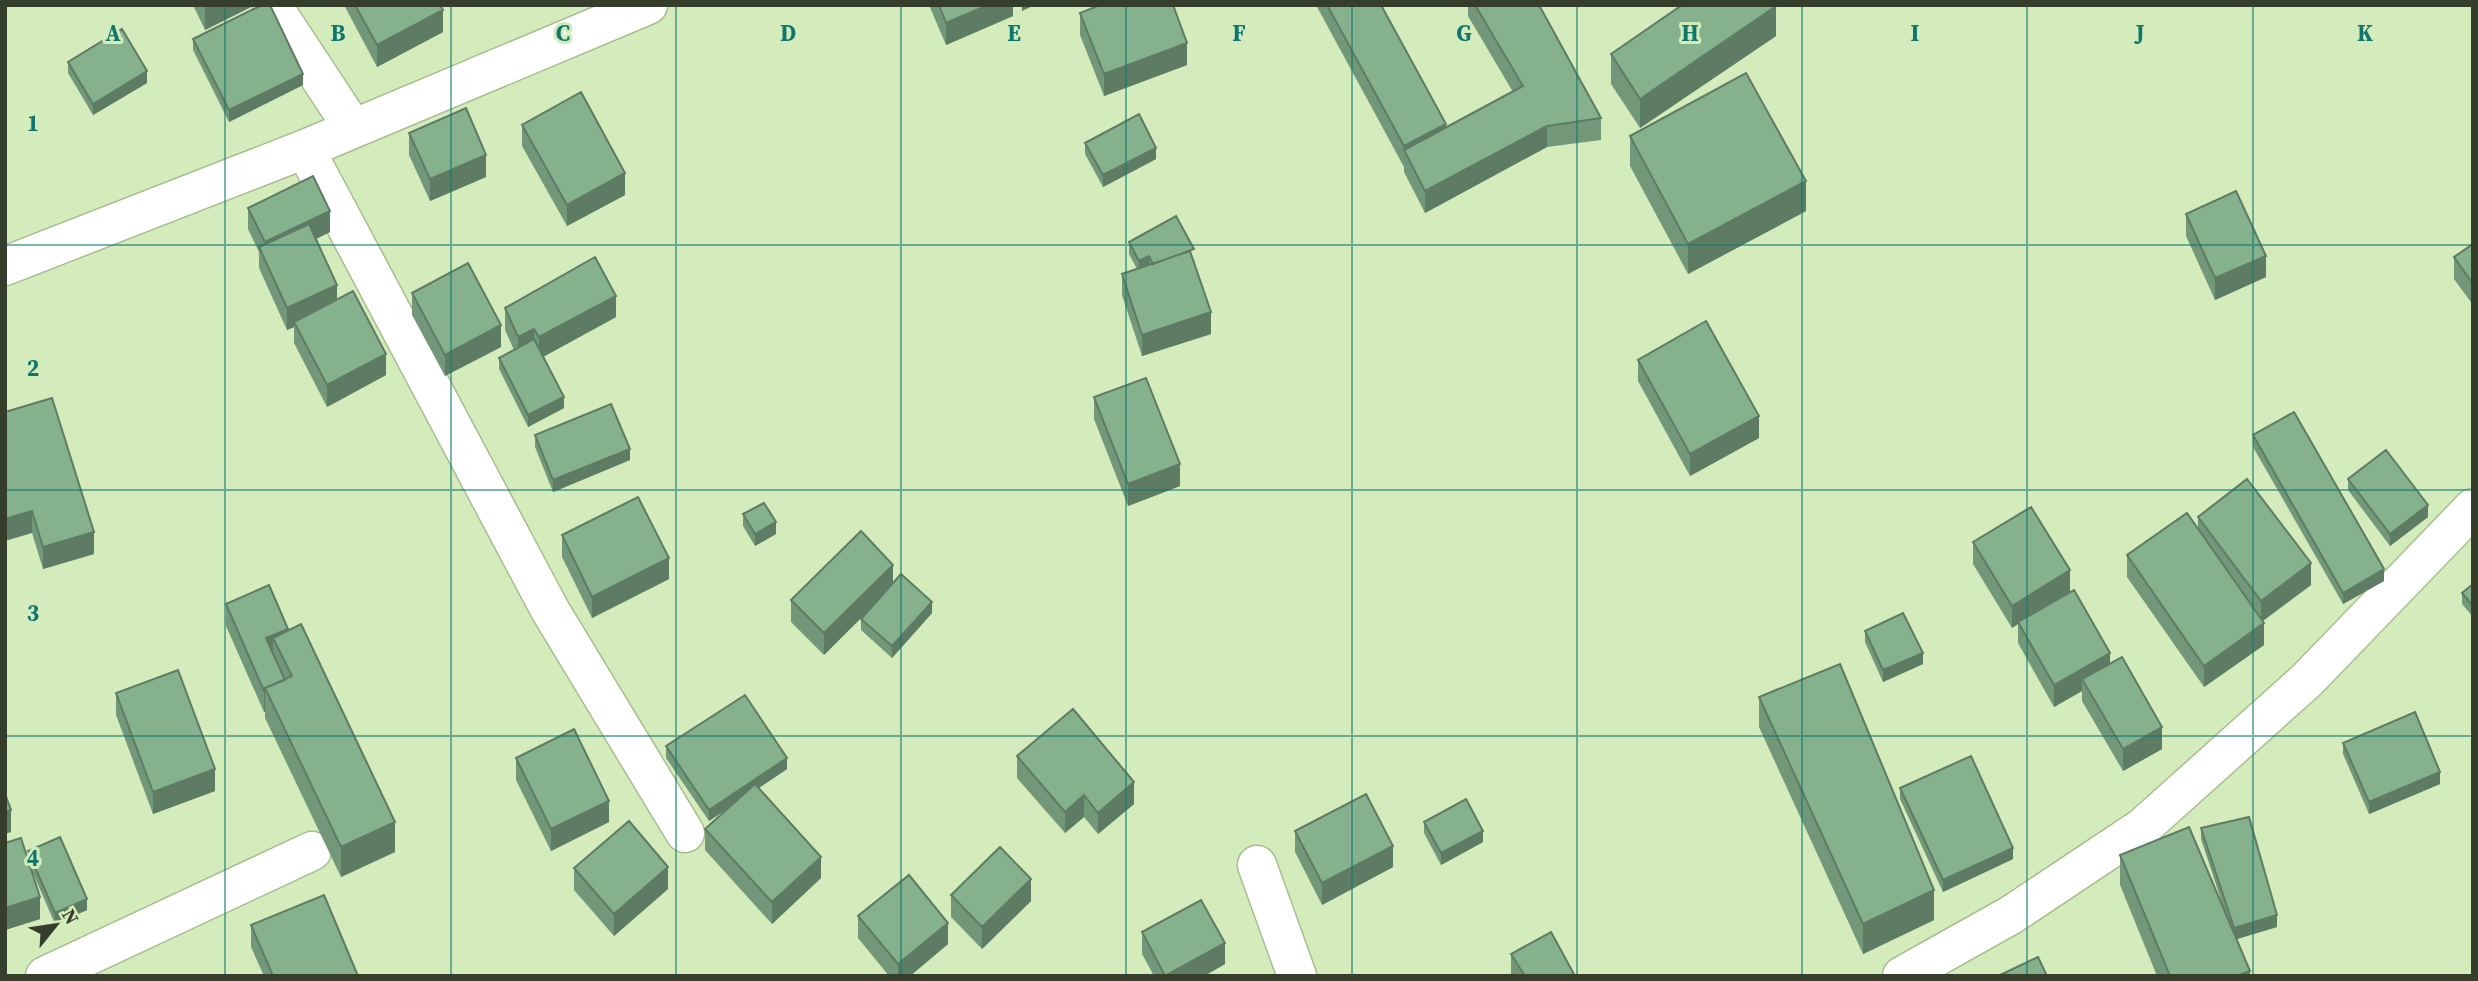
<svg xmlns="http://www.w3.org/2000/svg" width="2478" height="981" viewBox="0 0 2478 981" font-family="'Source Serif 4',serif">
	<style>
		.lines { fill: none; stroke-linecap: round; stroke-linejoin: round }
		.minor-casing { stroke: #a7be8f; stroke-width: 41 }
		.minor { stroke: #fff; stroke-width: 38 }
		.wall { fill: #739879 }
		.shaded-wall { fill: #5e7c63 }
		.building { fill: #86b18d; stroke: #5e7c63; stroke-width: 2 }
		.grid { fill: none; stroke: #0f766e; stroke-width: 2; stroke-opacity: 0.55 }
		.grid-label { font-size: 23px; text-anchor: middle; font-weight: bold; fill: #0f766e; stroke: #d4ecbc; stroke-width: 6; stroke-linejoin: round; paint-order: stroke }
	</style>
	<rect width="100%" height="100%" fill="#d4ecbc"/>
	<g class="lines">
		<g class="minor-casing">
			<path id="minor" d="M272,5L353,128
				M305,149L550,610L685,833
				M5,266L305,149L648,5
				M1257,865L1297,976
				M45,976L312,851
				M1902,976L2011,915L2143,827L2308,679L2473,508"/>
		</g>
		<use href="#minor" class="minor"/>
	</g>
	<path class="wall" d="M193,5H251V7L205,30Z
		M344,5H440L443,32L377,67Z
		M929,5H1013V16L946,45Z
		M1316,5H1381L1446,128L1513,92L1468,16V5H1539L1601,118V140L1547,147L1425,213L1404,172V167Z
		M1080,13L1187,65L1104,96L1080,35Z
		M1776,36L1640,128L1611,84V54Z
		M193,39L303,85L229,122L193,50Z
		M68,62L147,83L93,115L68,73Z
		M522,125L625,195L567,226L522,146Z
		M409,133L486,177L430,201L409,155Z
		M1630,136L1806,211L1688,274L1630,166Z
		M1085,143L1156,159L1103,187L1085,154Z
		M248,208L330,232L316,239L337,299L386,375L327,407L294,343V327L287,330L259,268V252L248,229Z
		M2186,214L2266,277L2215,300L2186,236Z
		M1129,242L1194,261L1211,334L1142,356L1122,295V274L1137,269L1129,254Z
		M2473,244V305L2454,279V257Z
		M412,293L501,347L445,376L412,315Z
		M505,308L616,317L543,357L564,408L528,427L499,369V358L514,350L505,330Z
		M1638,360L1759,438L1690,476L1638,381Z
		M1094,397L1180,486L1128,506L1094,419Z
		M5,412L94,554L43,569L32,533Z
		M535,435L630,460L553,492L535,447Z
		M2253,435L2384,581L2343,604L2253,447Z
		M2348,479L2428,517L2390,546L2348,490Z
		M743,514L776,534L755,546L743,526Z
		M2198,517L2311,585L2263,621L2264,645L2204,687L2127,577V555L2198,529Z
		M562,535L669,579L592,618L562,557Z
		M1973,542L2070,592L2110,664L2162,749L2123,771L2082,701V691L2054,707L2018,643V624L2012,628L1973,564Z
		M893,582L932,613L892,658L861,630V619L869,610L824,655L791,622V600Z
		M2473,584V617L2462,604V593Z
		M226,604L288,630L395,852L341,877L265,718V712H264L226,626Z
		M1865,631L1923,664L1883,682L1865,642Z
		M116,693L215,791L153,814L116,715Z
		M1759,697L1934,920L1863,954L1759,727Z
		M2343,743L2440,784L2369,814L2343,754Z
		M666,746L787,769L759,788L821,878L772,924L705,850V829L728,808L709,821L666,758Z
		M1017,756L1134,804L1098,834L1084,817L1065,833L1017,778Z
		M516,758L609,822L551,851L516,780Z
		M1900,788L2013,859L1943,892L1900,799Z
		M1424,822L1483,842L1441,865L1424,833Z
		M2201,828L2277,927L2236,939L2250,976H2157L2120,885V855L2224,909L2201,839Z
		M1295,831L1393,867L1322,905L1295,852Z
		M5,843L28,862V851L87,910L55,924L30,866L40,919L5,930Z
		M574,868L668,889L614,936L574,890Z
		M951,895L1031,901L982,949L951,917Z
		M858,916L948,944L910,976H889L858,938Z
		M251,925L358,976H264L251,947Z
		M1142,932L1225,964L1204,976H1154L1142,954Z
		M1511,954L1575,976H1511Z"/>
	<path class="shaded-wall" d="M211,5H251V7L205,30V8Z
		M988,5H1013V16L946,45V23Z
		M1022,5H1035L1022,11Z
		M1776,6V36L1640,128V99Z
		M443,10V32L377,67V45Z
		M1187,43V65L1104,96V74Z
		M147,71V83L93,115V104Z
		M303,74V85L229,122V110Z
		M1446,124V145L1404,151V146Z
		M1547,126V147L1425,213V191Z
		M1156,148V159L1103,187V175Z
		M486,155V177L430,201V179Z
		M625,173V195L567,226V205Z
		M1806,181V211L1688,274V244Z
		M330,211V232L266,263L265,260V242Z
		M1149,256V267L1139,273V261Z
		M2266,256V277L2215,300V278Z
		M337,285V307L294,322V327L287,330V308Z
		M616,296V317L539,359V337Z
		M1211,312V334L1142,356V335Z
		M501,325V347L445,376V355Z
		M534,329V351L518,359V337Z
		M386,354V375L327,407V385Z
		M564,397V408L528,427V415Z
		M1759,416V438L1690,476V454Z
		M630,449V460L553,492V480Z
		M1180,464V486L1128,506V484Z
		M2428,505V517L2390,546V534Z
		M32,511V533L5,541V519Z
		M776,522V534L755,546V534Z
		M94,532V554L43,569V547Z
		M669,558V579L592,618V597Z
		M2311,563V585L2261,622V601Z
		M893,565V586L824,655V633Z
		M2384,569V581L2343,604V593Z
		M2070,570V592L2018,622V624L2012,628V606Z
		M932,602V613L892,658V646Z
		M2264,623V645L2204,687V666Z
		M288,629V650L273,638V657L266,638Z
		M1923,653V664L1883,682V670Z
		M2110,653V675L2082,679V691L2054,707V685Z
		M265,690V712H264V691Z
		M2162,727V749L2123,771V749Z
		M787,758V769L709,821V810Z
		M215,769V791L153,814V792Z
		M2440,772V784L2369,814V802Z
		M1134,782V804L1098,834V813Z
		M1084,795V817L1065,833V812Z
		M609,801V822L551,851V829Z
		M11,810V832L5,834V812Z
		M395,822V852L341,877V847Z
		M1483,831V842L1441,865V853Z
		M1393,846V867L1322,905V883Z
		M2013,848V859L1943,892V880Z
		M821,857V878L772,924V902Z
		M668,867V889L614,936V914Z
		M1031,879V901L982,949V927Z
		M1934,890V920L1863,954V924Z
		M40,897V919L5,930V908Z
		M87,899V910L55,924V913Z
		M2277,915V927L2234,940V928Z
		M948,923V944L910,976H898V964Z
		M1225,943V964L1204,976H1165Z
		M2250,971V976H2237Z"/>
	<path class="building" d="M262,5H270L303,74L229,110L193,39Z
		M355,5H440L443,10L377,45Z
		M939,5H988L946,23Z
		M1100,5H1173L1187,43L1104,74L1080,13Z
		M1327,5H1381L1446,124L1404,146Z
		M1475,5H1539L1601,118L1547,126L1425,191L1404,150L1523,86Z
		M1682,5L1776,6L1640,99L1611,54Z
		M122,29L147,71L93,104L68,62Z
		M1746,73L1806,181L1688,244L1630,136Z
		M581,92L625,173L567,205L522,125Z
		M466,108L486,155L430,179L409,133Z
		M1139,114L1156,148L1103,175L1085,143Z
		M313,176L330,211L265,242L248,208Z
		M2236,191L2266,256L2215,278L2186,214Z
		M1176,216L1194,249L1153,264L1149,256L1139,261L1129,242Z
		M309,224L337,285L287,308L259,247Z
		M2473,244V284L2454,257Z
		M1190,251L1211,312L1142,335L1122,274Z
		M595,257L616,296L539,337L534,329L518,337L505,308Z
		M468,263L501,325L445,355L412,293Z
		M353,291L386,354L327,385L294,322Z
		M1706,321L1759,416L1690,454L1638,360Z
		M534,339L564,397L528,415L499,358Z
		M1146,378L1180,464L1128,484L1094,397Z
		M52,398L94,532L43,547L32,511L5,519V412Z
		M611,404L630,449L553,480L535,435Z
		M2294,412L2384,569L2343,593L2253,435Z
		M2386,450L2428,505L2390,534L2348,479Z
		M2247,479L2311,563L2261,601L2198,517Z
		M638,497L669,558L592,597L562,535Z
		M764,503L776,522L755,534L743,514Z
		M2031,507L2070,570L2012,606L1973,542Z
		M2187,513L2264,623L2204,666L2127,555Z
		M861,531L893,565L824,633L791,600Z
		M901,574L932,602L892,646L861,619Z
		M2473,584V606L2462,593Z
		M269,585L288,629L266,638L285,680L265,688L266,690L264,691L226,604Z
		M2074,590L2110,653L2054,685L2018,622Z
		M1903,613L1923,653L1883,670L1865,631Z
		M301,624L395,822L341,847L265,688L292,676L273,638Z
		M2122,657L2162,727L2123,749L2082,679Z
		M1840,664L1934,890L1863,924L1759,697Z
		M178,670L215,769L153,792L116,693Z
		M745,695L787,758L709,810L666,746Z
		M1073,709L1134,782L1098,813L1084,795L1065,812L1017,756Z
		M2415,712L2440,772L2369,802L2343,743Z
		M574,729L609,801L551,829L516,758Z
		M1971,756L2013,848L1943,880L1900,788Z
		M755,784L821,857L772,902L705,829Z
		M5,794L11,810L5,812Z
		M1366,794L1393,846L1322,883L1295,831Z
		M1466,799L1483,831L1441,853L1424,822Z
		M2249,817L2277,915L2234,928L2201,828Z
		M629,821L668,867L614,914L574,868Z
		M2189,827L2250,971L2237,976H2170L2120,855Z
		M60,837L87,899L55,913L28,851Z
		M21,838L40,897L5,908V843Z
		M1000,847L1031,879L982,927L951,895Z
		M909,875L948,923L898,964L858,916Z
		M324,895L358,976H273L251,925Z
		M1201,900L1225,943L1165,976L1142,932Z
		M1551,932L1575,976H1525L1511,954Z
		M2038,957L2047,976H1998Z"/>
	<path class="grid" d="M225,5V976M451,5V976M676,5V976M901,5V976M1126,5V976M1352,5V976M1577,5V976M1802,5V976M2027,5V976M2253,5V976M5,245H2473M5,490H2473M5,736H2473"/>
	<g class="grid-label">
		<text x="113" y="41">A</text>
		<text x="338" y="41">B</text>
		<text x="563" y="41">C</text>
		<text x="788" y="41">D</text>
		<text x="1014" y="41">E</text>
		<text x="1239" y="41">F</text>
		<text x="1464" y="41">G</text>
		<text x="1690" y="41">H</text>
		<text x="1915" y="41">I</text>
		<text x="2140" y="41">J</text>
		<text x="2365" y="41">K</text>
		<text x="33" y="131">1</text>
		<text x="33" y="376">2</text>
		<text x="33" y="621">3</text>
		<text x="33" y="866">4</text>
	</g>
	<rect width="2478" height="981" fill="none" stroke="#353e2b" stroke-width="14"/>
	<g transform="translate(56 925) rotate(60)" stroke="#d4ecbc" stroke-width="5" paint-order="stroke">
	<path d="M0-5L12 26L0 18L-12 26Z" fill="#353e2b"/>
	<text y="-10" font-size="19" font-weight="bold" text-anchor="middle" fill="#353e2b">N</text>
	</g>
</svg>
